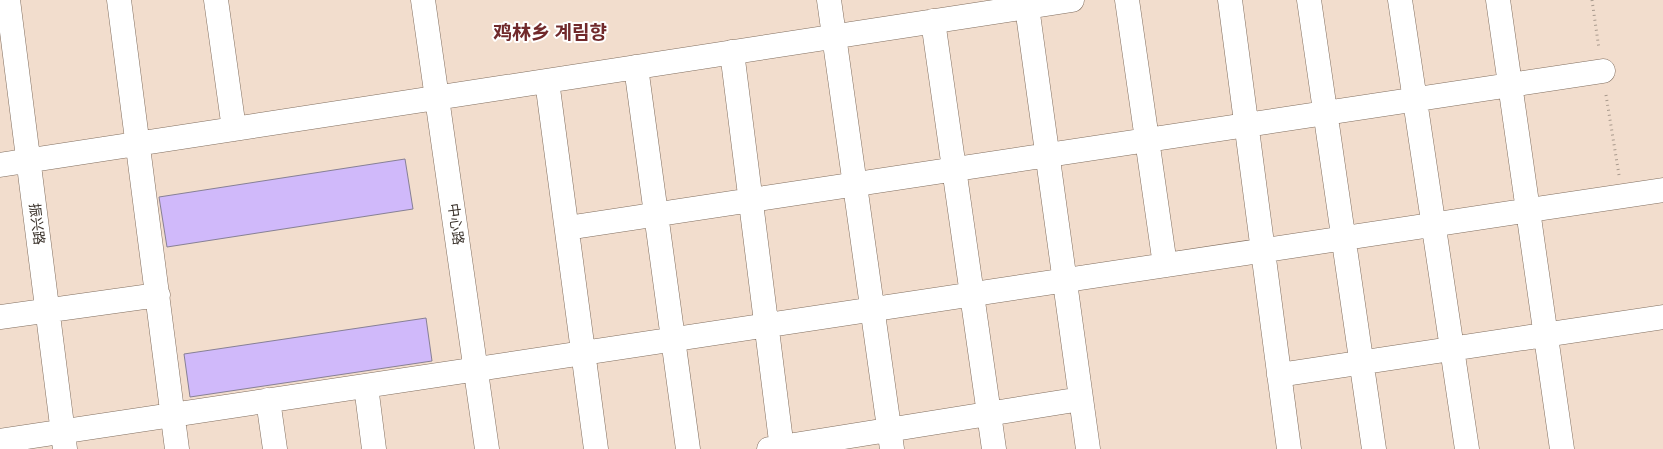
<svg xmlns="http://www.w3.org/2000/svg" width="1663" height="449" viewBox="0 0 1663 449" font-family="'Archivo Narrow','Noto Sans SC','Noto Sans KR',sans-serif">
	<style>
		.building { fill: #d0b9fa; stroke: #878095 }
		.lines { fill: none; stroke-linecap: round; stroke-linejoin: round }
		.minor-casing { stroke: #816e5f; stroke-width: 25 }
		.path { stroke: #a99a8d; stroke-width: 3; stroke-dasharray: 1 4; stroke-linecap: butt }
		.minor { stroke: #fff; stroke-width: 24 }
		.labels { text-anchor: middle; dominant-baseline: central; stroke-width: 4; stroke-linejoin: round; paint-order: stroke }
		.street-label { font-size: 14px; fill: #3b332c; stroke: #fff }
		.district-label { font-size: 19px; font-weight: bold; fill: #70292b; stroke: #fff }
	</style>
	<rect width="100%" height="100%" fill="#f2ddcd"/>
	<path class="building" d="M405,159L413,209L167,247L159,197Z
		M426,318L432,361L190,397L184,354Z"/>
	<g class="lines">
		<g class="minor-casing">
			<path id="minor" d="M8,0L65,449
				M119,0L177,449
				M216,0L234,129
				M423,0L487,449
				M829,0L892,449
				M1127,0L1165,265
				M1230,0L1289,449
				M1309,0L1374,449
				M1400,0L1467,449
				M1498,0L1562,449
				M1027,7L1088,449
				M933,21L994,449
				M732,52L782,449
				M636,67L688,449
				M547,81L596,449
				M0,165L1072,0
				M567,228L1603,71
				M0,317L158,295
				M1279,375L1663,317
				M366,386L374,449
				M268,400L275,449
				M0,441L1663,190
				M769,449L1081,399"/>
		</g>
		<path class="path" d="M1592,0L1599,49
			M1606,95L1619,175"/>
		<use href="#minor" class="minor"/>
	</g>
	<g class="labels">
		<g class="street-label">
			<text transform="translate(37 224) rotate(83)">振兴路</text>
			<text transform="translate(456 224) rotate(82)">中心路</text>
		</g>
		<g class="district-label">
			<text x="550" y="32">鸡林乡 계림향</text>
		</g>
	</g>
</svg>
